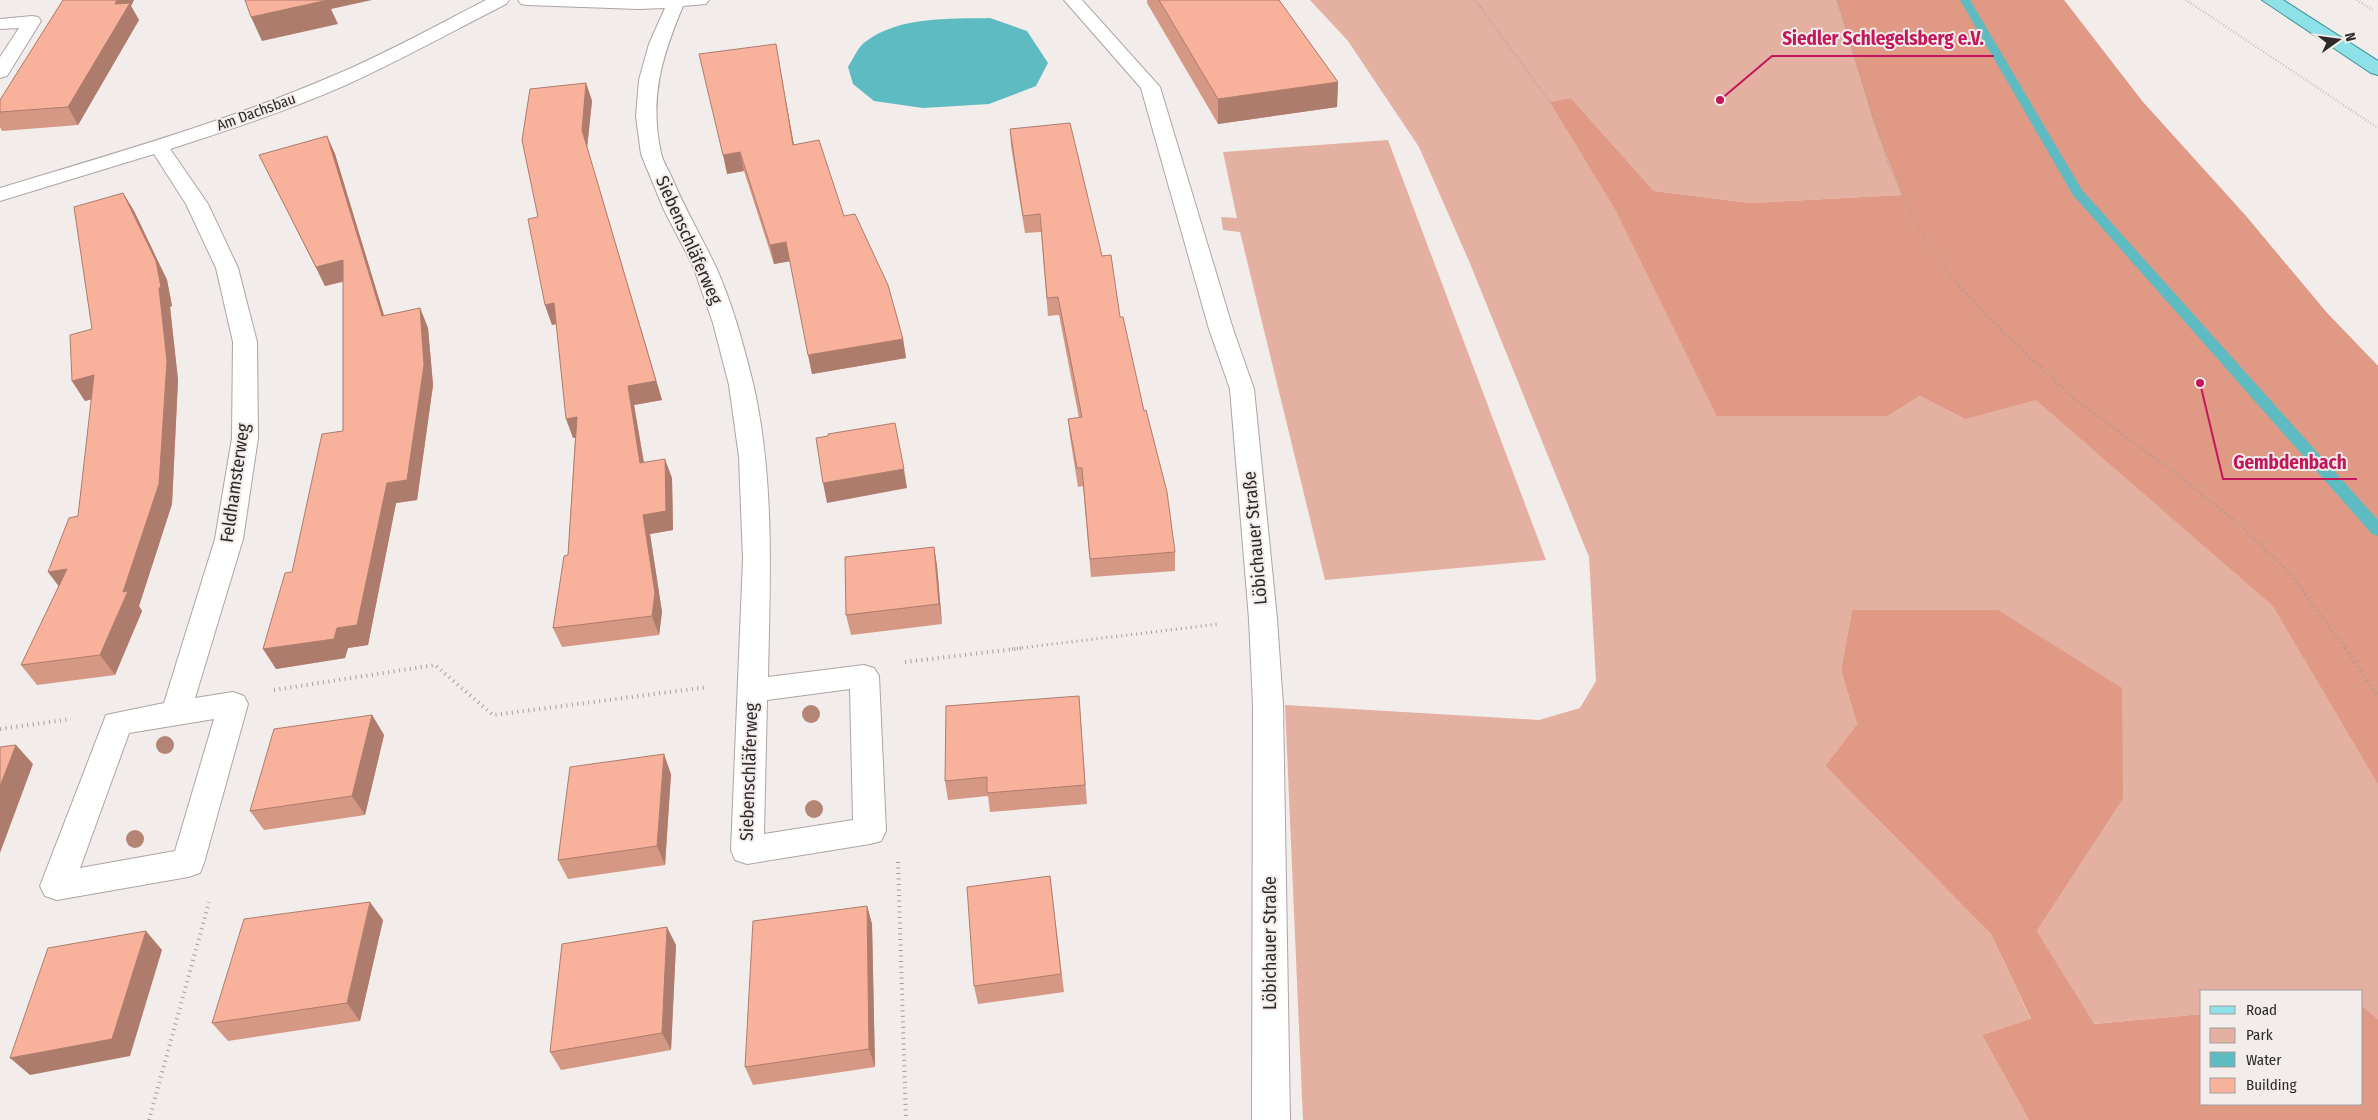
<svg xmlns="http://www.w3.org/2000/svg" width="2378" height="1120" viewBox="0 0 2378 1120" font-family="'Fira Sans Condensed',sans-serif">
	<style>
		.green { fill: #e4b0a1; fill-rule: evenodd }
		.forest { fill: #df9984 }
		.water { fill: #5dbbc1 }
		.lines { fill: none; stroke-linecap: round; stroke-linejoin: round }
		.stream { fill: #5dbbc1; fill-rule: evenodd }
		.street-casing { stroke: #aca5a3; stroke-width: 2 }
		.primary-casing { stroke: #3a9499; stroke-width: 2 }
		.path-far2 { stroke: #a39e9c; stroke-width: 2.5; stroke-dasharray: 0.5 2.5; stroke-linecap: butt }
		.path-far1 { stroke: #a39e9c; stroke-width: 3; stroke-dasharray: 1 4; stroke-linecap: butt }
		.path { stroke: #a39e9c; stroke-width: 4; stroke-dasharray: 1 4.5; stroke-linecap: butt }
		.street { fill: #fff; fill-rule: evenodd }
		.primary { fill: #8ee1e6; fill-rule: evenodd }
		.tree { fill: #b48575 }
		.wall { fill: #d59885 }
		.shaded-wall { fill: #ae7c6c }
		.building { fill: #f8b19b; stroke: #ae7c6c }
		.labels { text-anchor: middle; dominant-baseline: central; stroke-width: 4; stroke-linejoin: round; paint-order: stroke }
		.far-street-label { font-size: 15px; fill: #2c2928; stroke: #f2ecea }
		.street-label { font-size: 18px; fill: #2c2928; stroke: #f2ecea }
		.leader { fill: none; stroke: #c2185b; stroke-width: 2 }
		.callout-dot { fill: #c2185b; stroke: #f2ecea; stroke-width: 2 }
		.callout-label { font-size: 19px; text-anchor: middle; font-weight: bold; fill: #c2185b; stroke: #f2ecea; stroke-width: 4; stroke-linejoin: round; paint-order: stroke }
	</style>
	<rect width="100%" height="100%" fill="#f2ecea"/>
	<path class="green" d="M1310,0H2064L2142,101L2245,215L2327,313L2378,366V1019L2362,1006V991H2202V1014L2093,1024L2037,931L2123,799L1852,610L1841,670L1857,724L1825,766L1991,934L2031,1020L1982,1035L2029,1120H1303L1285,705L1539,720L1580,708L1596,681L1589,557L1469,261L1419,147L1348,41ZM1571,98L1654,191L1751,203L1902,195L1965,419L1920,396L1888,416L1617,213L1551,102Z
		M1388,140L1546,560L1325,580L1240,232L1223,230L1221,217L1237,218L1223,152Z"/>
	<path class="forest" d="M1837,0H2064L2142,101L2245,215L2327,313L2378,366V784L2273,606L2036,400L1965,419L1920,396L1888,416H1717L1617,213L1550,102L1571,98L1654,191L1751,203L1902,195L1874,123Z
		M1852,610H1998L2122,688L2123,799L2037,931L2094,1024L2202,1014V1104H2362V1006L2378,1019V1120H2029L1982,1035L2031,1019L1991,934L1825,766L1857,724L1841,670Z"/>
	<path class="water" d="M990,18L1027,31L1048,63L1036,86L989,104L923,108L874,101L853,84L848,67C853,59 858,47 865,42C899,16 949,19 990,18Z"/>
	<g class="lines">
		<path class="stream" d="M1960,0H1970L2082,190L2378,520V536L2372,534L2073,195Z"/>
		<g class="street-casing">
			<path id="street" d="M486,0H509L506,4C453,31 401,60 346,85C289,110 230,130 170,149L208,204L238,268L257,342L258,438L243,539L195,698L233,692L244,696L248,704L204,863L200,873L188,877L57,900L45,896L40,886L106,715L164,703L215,539L232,438L233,342L216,268L186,204L154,154L0,201V188C111,154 223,123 330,77C384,55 435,26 486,0ZM214,719L175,851L80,868L129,733Z
				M518,0H709L706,4L683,6C662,56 649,98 661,153C663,162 669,171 673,180C685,209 701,236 715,265C732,302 743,343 753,383C775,479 770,579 768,677L864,665L874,668L879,676L886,831L881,841L870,844L747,864L735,860L731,850L743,559L739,457L729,385L713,323L693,266L664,210L641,154L636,116L639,80L649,44L665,8L638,9L527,5L521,4ZM850,689L853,820L764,834L767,700Z
				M1064,0H1082L1160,87L1233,329L1254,389L1277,619L1283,705L1290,1120H1252L1253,705L1249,619L1230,389L1209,329L1141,88Z
				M32,16L38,17L41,21L7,76L0,78V57L19,28L0,29V19Z"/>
		</g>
		<g class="primary-casing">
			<path id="primary" d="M2262,0H2283L2378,61V75L2371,73Z"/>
		</g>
		<path class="path-far2" d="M1475,0L1550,102
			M1837,0L1889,166L1917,225L1957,284
			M2186,0L2378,128
			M2357,0L2373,10"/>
		<path class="path-far1" d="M1956,282L1989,318L2073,398L2182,478L2237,523L2287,570L2346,649
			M1012,649L1219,624"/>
		<path class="path" d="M2345,648L2378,697
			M905,662L1023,648
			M274,690L435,665L493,715L708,687
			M0,729L71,719
			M898,862L906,1120
			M149,1120L209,902"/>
		<use href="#street" class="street"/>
		<use href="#primary" class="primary"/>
	</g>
	<g class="tree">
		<circle cx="811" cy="714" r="9"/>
		<circle cx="165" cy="745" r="9"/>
		<circle cx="814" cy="809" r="9"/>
		<circle cx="135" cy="839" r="9"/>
	</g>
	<path class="wall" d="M63,0H134L131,6L139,20L78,125L2,131L0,127V100Z
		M1147,0H1279L1338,82L1337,107L1218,124L1147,3Z
		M779,62L794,145L844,216L903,339L906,358L812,374L790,261L774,264L744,171L727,174Z
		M586,83L592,101L587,148L662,400L634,405L644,462L672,478L673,530L650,534L662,612L659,635L562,647L553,628L568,555L575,438H573L556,324L552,325L545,305L538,217Z
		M1010,129L1102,256L1120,317L1175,552V571L1091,577L1083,486L1078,487L1070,437L1068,419L1079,418L1059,315L1048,316L1041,232L1025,233L1011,146Z
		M327,136L335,154L384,316L420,308L428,328L433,385L417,500L396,503L368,645L348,648L345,658L276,669L292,572L343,431V282L325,286L259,155Z
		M123,193L134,211L167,280L172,306L170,307L178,380L172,504L139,606L142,611L115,675L37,685L21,665L59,586L78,516L92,399L85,401L72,381L92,329Z
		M934,547L937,566L942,624L851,635L846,615Z
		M1079,696L1087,804L990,812L988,796L948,800L945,781Z
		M372,715L384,735L365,815L264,830L250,811Z
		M671,774L665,865L568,879L558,860Z
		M1050,876L1064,992L978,1004L974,986Z
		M867,906L872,924L875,1067L753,1085L745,1067Z
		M383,920L360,1021L228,1041L212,1023Z
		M676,945L671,1050L561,1070L550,1052Z"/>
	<path class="shaded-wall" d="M117,0H134L131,6L139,20L78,125L68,107Z
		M327,0H372L331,9L338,24L262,41L251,17Z
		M776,44L779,62L797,163L793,145Z
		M1338,82L1337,107L1218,124V99Z
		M586,83L592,101L587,148L662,400L634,405L647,482L640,463L582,130Z
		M327,136L335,154L390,335L382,316Z
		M740,152L744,171L727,174L723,155Z
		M123,193L134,211L167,280L172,306L170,307L178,380L172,504L139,606L142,611L115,675L100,655L123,592L159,288Z
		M786,242L791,261L774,264L770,245Z
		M343,260L351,279L325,286L316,267Z
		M554,303L561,323L552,325L545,305Z
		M420,308L428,328L433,385L417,500L396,503L368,645L348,648L345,658L276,669L263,649Z
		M903,339L906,358L812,374L808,355Z
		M94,375L107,395L85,401L72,381Z
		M577,417L584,436L573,438L566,419Z
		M665,459L672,478L673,530L650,534L662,612L659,635L652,616L643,515Z
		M904,469L907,488L827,503L823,483Z
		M934,547L937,566L942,624L939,604Z
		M67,569L63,592L48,572Z
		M372,715L384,735L365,815L352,796Z
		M16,745L33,764L0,853V786Z
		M664,754L671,774L665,865L657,846Z
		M370,902L383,920L360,1021L347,1003Z
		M867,906L872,924L875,1067L869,1049Z
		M667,927L676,945L671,1050L662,1033Z
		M146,931L162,950L130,1056L30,1075L10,1058Z"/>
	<path class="building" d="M63,0H117L115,4L130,3L68,107L0,112V100Z
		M245,0H328L251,17Z
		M1159,0H1279L1338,82L1218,99Z
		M776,44L793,145L819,140L844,216L855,214L888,285L903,339L808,355L786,242L770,245L740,152L723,155L699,54Z
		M586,83L582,130L656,381L628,386L640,463L665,459L666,511L643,515L655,593L652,616L553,628L564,556L568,555L577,417L566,419L554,303L545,305L528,219L538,217L522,140L530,89Z
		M1070,123L1102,256L1111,255L1120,317H1123L1144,411L1146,410L1167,492L1175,552L1090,559L1082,468H1077L1068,419L1082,417L1058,297L1047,298L1040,214L1023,216L1010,129Z
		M327,136L382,316L420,308L424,365L407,480L387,483L357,625L337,628L334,639L263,649L285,573L292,572L322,434L343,431V260L316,267L259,155Z
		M123,193L156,261L161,287L159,288L167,361L159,484L123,592L128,591L100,655L21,665L67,569L48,572L69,518L78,516L94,375L72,381L70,335L92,329L74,207Z
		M895,423L904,469L823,483L816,438L828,436V434Z
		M934,547L939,604L846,615L845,557Z
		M1079,696L1085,785L987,793V777L945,781L946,706Z
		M372,715L352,796L250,811L274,729Z
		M16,745L0,786V747Z
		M664,754L657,846L558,860L570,767Z
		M1050,876L1061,974L974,986L967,887Z
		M370,902L347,1003L212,1023L244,919Z
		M867,906L869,1049L745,1067L753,921Z
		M667,927L662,1033L550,1052L562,944Z
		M146,931L112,1039L10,1058L48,948Z"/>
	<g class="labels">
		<g class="far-street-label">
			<text transform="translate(256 112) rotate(-20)">Am Dachsbau</text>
		</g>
		<g class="street-label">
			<text transform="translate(689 240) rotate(66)">Siebenschläferweg</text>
			<text transform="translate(235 483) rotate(-82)">Feldhamsterweg</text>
			<text transform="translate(1255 538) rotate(-95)">Löbichauer Straße</text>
			<text transform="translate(749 772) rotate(-88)">Siebenschläferweg</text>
			<text transform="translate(1270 943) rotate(-90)">Löbichauer Straße</text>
		</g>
	</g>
	<path class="leader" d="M1720 100L1772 56H1994M2200 383L2223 479H2357"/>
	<g class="callout-dot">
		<circle cx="1720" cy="100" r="5"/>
		<circle cx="2200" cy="383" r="5"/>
	</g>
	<g class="callout-label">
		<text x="1883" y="45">Siedler Schlegelsberg e.V.</text>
		<text x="2290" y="469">Gembdenbach</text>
	</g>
	<rect x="2200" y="990" width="162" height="115" fill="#f2ecea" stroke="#a39e9c"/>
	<rect x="2210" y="1006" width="25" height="8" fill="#8ee1e6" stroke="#a39e9c"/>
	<text x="2246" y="1015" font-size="15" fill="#2c2928">Road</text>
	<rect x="2210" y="1028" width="25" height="15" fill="#e4b0a1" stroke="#a39e9c"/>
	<text x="2246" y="1040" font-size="15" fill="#2c2928">Park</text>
	<rect x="2210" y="1052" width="25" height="15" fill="#5dbbc1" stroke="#a39e9c"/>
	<text x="2246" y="1065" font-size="15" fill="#2c2928">Water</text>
	<rect x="2210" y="1078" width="25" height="15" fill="#f8b19b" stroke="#a39e9c"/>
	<text x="2246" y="1090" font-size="15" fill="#2c2928">Building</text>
	<g transform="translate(2338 40) rotate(76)" stroke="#f2ecea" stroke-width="4" paint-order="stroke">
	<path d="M0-4L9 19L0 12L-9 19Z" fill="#2c2928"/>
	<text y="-8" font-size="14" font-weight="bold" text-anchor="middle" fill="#2c2928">N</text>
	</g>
</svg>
